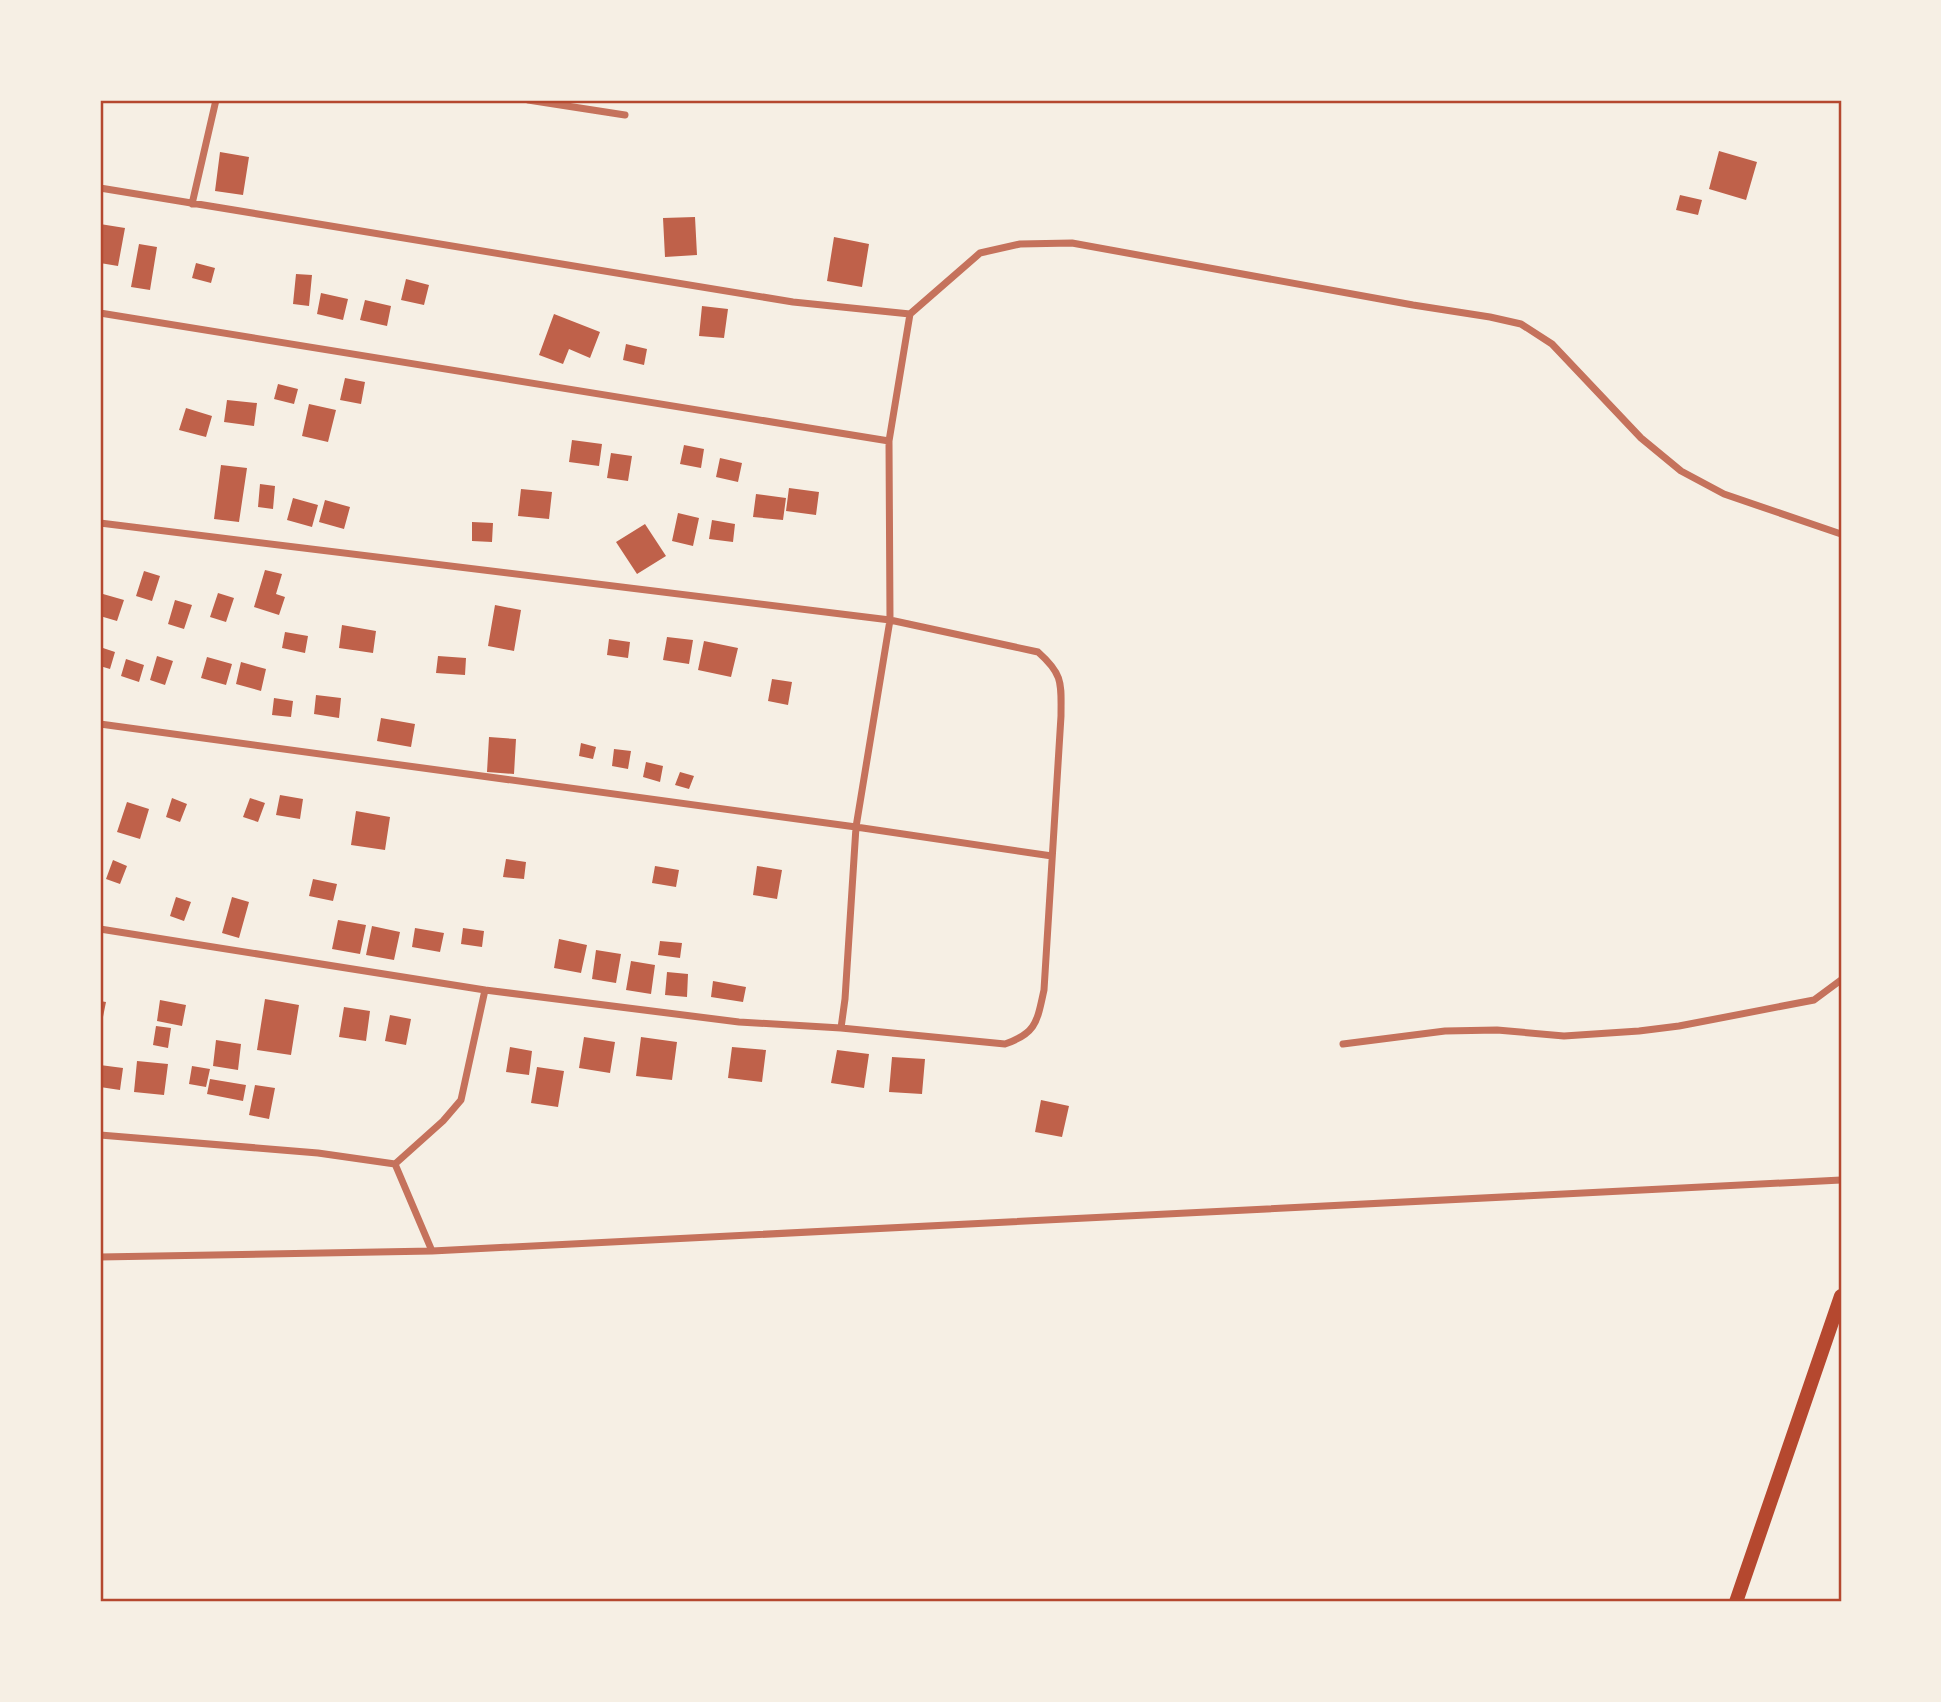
<svg xmlns="http://www.w3.org/2000/svg" width="1941" height="1702" viewBox="0 0 1941 1702" font-family="Montserrat,sans-serif">
	<style>
		.building { fill: #bf614a }
		.lines { fill: none; stroke-linecap: round; stroke-linejoin: round }
		.minor { stroke: #c5725c; stroke-width: 7 }
		.secondary { stroke: #b5482f; stroke-width: 14 }
		.neatline { fill: none; stroke: #b5482f; stroke-width: 2.5 }
	</style>
	<rect width="100%" height="100%" fill="#f6efe4"/>
	<path class="building" d="M1719,151L1757,162L1746,200L1709,189Z
		M220,152L249,157L243,195L215,191Z
		M1680,195L1702,200L1698,215L1676,210Z
		M695,217L697,255L665,257L663,218Z
		M100,224L125,228L118,266L100,263Z
		M834,237L869,244L862,287L827,281Z
		M139,244L157,247L150,290L131,287Z
		M196,263L215,268L211,283L192,278Z
		M296,274L312,275L309,306L293,304Z
		M406,279L429,285L424,305L401,300Z
		M321,293L348,299L343,320L317,314Z
		M365,300L391,306L387,326L360,320Z
		M702,306L728,309L724,338L699,336Z
		M554,314L600,332L590,358L569,349L563,364L539,355Z
		M626,344L647,349L644,365L623,360Z
		M345,378L365,382L361,404L340,400Z
		M278,384L298,389L294,404L274,399Z
		M227,400L257,403L254,426L224,422Z
		M309,404L336,410L328,442L302,436Z
		M186,408L212,416L206,437L179,430Z
		M572,440L602,444L599,466L569,462Z
		M684,445L704,449L701,468L680,464Z
		M611,453L632,456L628,481L607,478Z
		M720,458L742,463L738,482L716,477Z
		M221,465L247,468L239,522L214,519Z
		M260,484L275,486L273,509L258,507Z
		M789,488L819,492L816,515L786,511Z
		M521,489L552,492L549,519L518,516Z
		M756,494L786,498L783,520L753,517Z
		M293,498L318,505L312,527L287,520Z
		M325,500L350,507L344,529L319,522Z
		M678,513L699,518L693,546L672,541Z
		M712,520L735,524L733,542L709,539Z
		M472,522L493,523L492,542L472,541Z
		M645,524L666,556L637,574L616,542Z
		M265,570L282,574L276,594L285,597L279,615L254,607Z
		M144,571L160,576L152,601L136,596Z
		M218,593L234,598L226,622L210,617Z
		M103,594L124,600L117,621L100,616Z
		M175,600L192,605L184,629L168,624Z
		M495,605L521,610L514,651L488,646Z
		M342,625L376,631L373,653L339,648Z
		M285,632L308,636L305,653L282,648Z
		M667,637L693,640L689,664L663,660Z
		M609,639L630,642L628,658L607,655Z
		M704,641L738,648L731,677L698,670Z
		M100,647L115,652L110,669L100,666Z
		M157,656L173,661L165,685L150,680Z
		M438,656L466,658L465,675L436,673Z
		M207,657L232,664L226,685L201,678Z
		M126,659L144,665L139,682L121,676Z
		M241,662L266,669L261,691L236,684Z
		M772,679L792,682L788,705L768,701Z
		M316,695L341,698L339,718L314,714Z
		M274,698L293,701L291,717L272,715Z
		M381,718L415,724L411,747L377,741Z
		M489,737L516,739L514,774L487,772Z
		M581,743L596,747L593,759L579,756Z
		M614,749L631,751L628,769L612,766Z
		M646,762L663,766L660,782L643,777Z
		M680,772L694,776L689,789L675,785Z
		M280,795L303,799L300,819L276,815Z
		M172,798L187,804L180,822L166,817Z
		M250,798L265,803L258,822L243,817Z
		M127,802L149,809L140,839L117,832Z
		M356,811L390,817L385,850L351,845Z
		M506,859L526,862L524,879L503,877Z
		M113,860L127,866L120,884L106,879Z
		M655,866L679,870L676,887L652,883Z
		M757,866L782,870L777,899L753,895Z
		M313,879L337,884L333,901L309,896Z
		M176,897L191,902L184,921L170,916Z
		M232,897L249,902L239,938L222,933Z
		M338,920L366,925L360,954L332,949Z
		M372,926L400,932L394,960L366,955Z
		M415,928L444,933L440,952L412,947Z
		M463,928L484,931L482,947L461,944Z
		M559,939L587,945L581,973L554,968Z
		M660,941L682,943L680,958L658,955Z
		M596,950L621,954L616,983L592,979Z
		M631,961L655,965L651,994L626,990Z
		M667,972L688,974L687,997L665,995Z
		M713,981L746,987L743,1002L711,997Z
		M265,999L299,1005L291,1055L257,1050Z
		M160,1000L186,1005L182,1026L157,1021Z
		M100,1001L106,1002L101,1027H100Z
		M344,1007L370,1011L366,1041L339,1037Z
		M390,1015L411,1019L406,1045L385,1041Z
		M156,1026L171,1028L168,1048L153,1045Z
		M584,1037L615,1042L610,1073L579,1068Z
		M641,1037L677,1042L672,1080L636,1076Z
		M216,1040L241,1044L238,1070L213,1066Z
		M510,1047L532,1051L529,1075L506,1072Z
		M732,1047L766,1050L762,1082L728,1078Z
		M837,1050L869,1054L864,1088L831,1083Z
		M892,1057L925,1059L922,1094L889,1092Z
		M137,1061L168,1064L164,1095L134,1092Z
		M100,1065L123,1068L120,1090L100,1087Z
		M192,1066L210,1069L206,1087L189,1084Z
		M537,1067L564,1071L558,1107L531,1103Z
		M210,1079L246,1085L243,1101L207,1094Z
		M255,1085L275,1088L269,1119L249,1115Z
		M1041,1100L1069,1106L1062,1137L1035,1132Z"/>
	<g class="lines">
		<path class="minor" d="M528,100L625,115
			M100,188L793,302L910,314L980,253L1020,244L1072,243L1413,305L1490,317L1521,324L1552,344L1641,438L1681,471L1724,494L1841,534
			M192,204L216,100
			M100,313L889,441
			M100,523L890,620L1038,652C1064,675 1061,684 1061,716L1044,990C1037,1021 1037,1033 1005,1044L841,1028L739,1022L485,990L100,929
			M100,724L856,827L1052,856
			M841,1028L845,999L856,827L890,620L889,441L910,314
			M1343,1044L1445,1031L1497,1030L1564,1036L1639,1031L1679,1026L1814,1000L1841,980
			M100,1135L318,1153L395,1164L443,1121L461,1100L485,990
			M432,1251L1841,1180
			M100,1257L432,1251L395,1164"/>
		<path class="secondary" d="M1736,1602L1841,1296"/>
	</g>
	<rect width="1941" height="1702" fill="none" stroke="#f6efe4" stroke-width="203"/>
	<rect x="102" y="102" width="1738" height="1498" class="neatline"/>
</svg>
